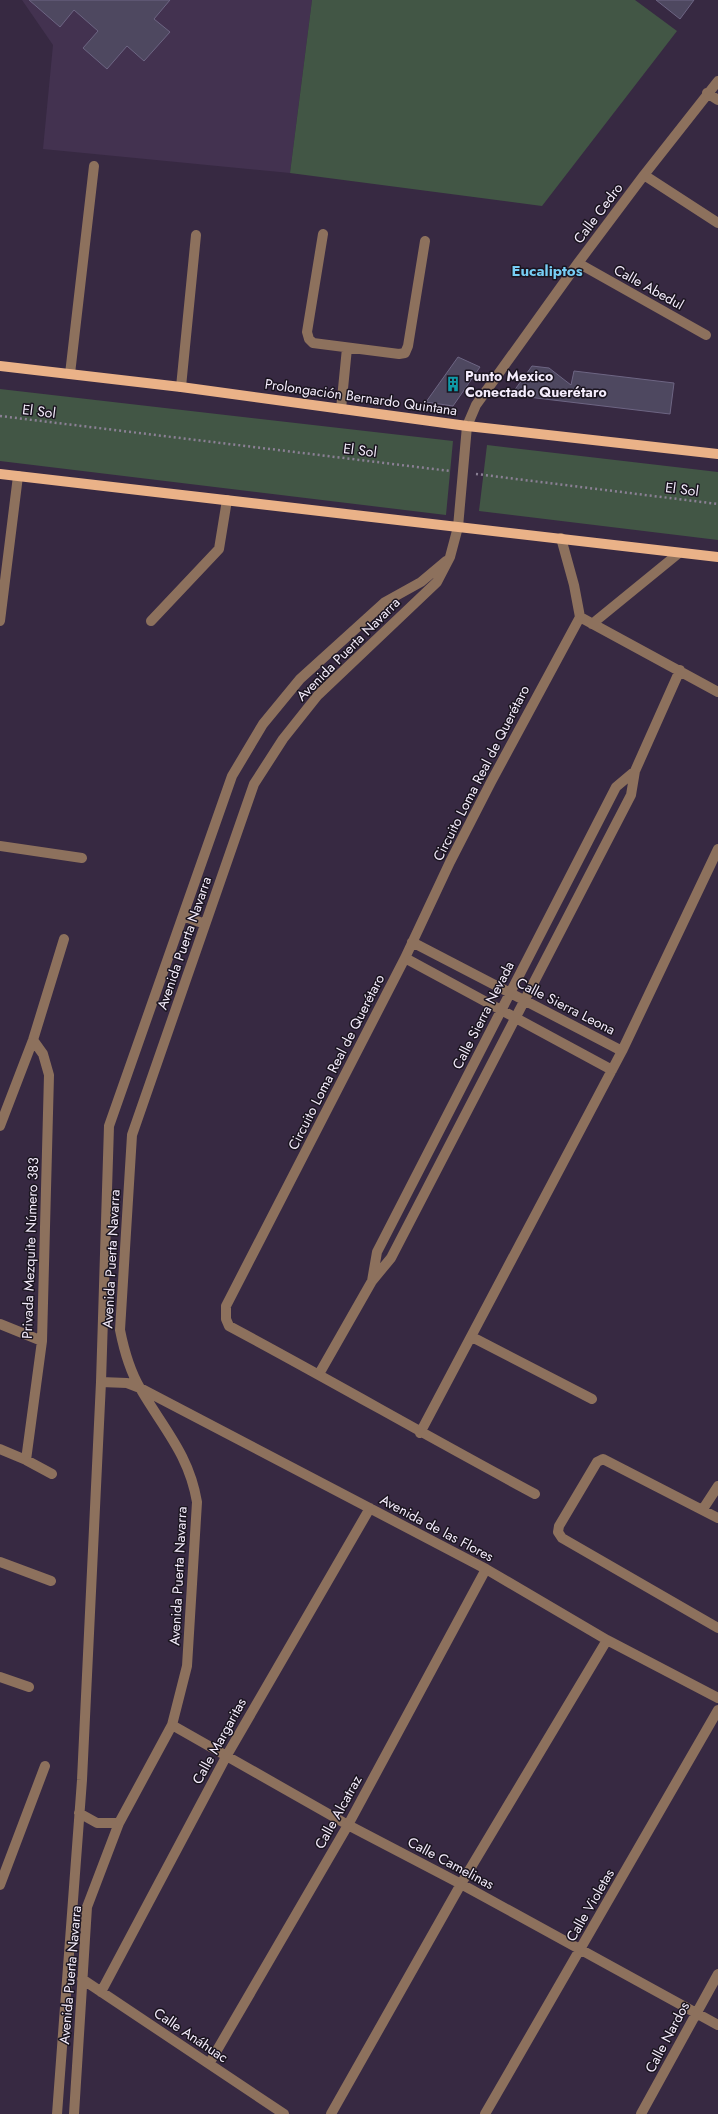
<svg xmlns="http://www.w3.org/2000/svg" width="718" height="2114" viewBox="0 0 718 2114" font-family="Jost,sans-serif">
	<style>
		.built { fill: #433250 }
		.green { fill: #425645 }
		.building { fill: #4e4860; stroke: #6d6583 }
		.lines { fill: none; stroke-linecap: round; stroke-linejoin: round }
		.path { stroke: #8b8095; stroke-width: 2.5; stroke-dasharray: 2 3; stroke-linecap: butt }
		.minor { stroke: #8d715d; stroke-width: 10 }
		.major { stroke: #eab288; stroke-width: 10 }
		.labels { text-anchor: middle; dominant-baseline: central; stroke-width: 3; stroke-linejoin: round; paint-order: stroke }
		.street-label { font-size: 14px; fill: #f4ecfc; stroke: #1b1520 }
		.poi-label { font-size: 14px; font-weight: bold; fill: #f4ecfc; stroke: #1b1520; text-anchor: start }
		.neighbourhood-label { font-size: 15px; font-weight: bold; fill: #77cdf4; stroke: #1b1520 }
	</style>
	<rect width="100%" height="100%" fill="#372942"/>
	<path class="built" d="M22,0H312L290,173L43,149L53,45Z"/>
	<path class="green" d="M312,0H635L677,31L542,206L290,173Z
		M0,389L453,441L446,515L0,461Z
		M487,445L718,472V540L479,511Z"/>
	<path class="building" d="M29,0H170L154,19L170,32L144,61L127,46L107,69L83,48L98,31L74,10L60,27Z
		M656,0H694L680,19Z
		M458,357L480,367L453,406L426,402Z
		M532,366L549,368L571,385L574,371L674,383L670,414L511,395Z"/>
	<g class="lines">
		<path class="path" d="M0,416L450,471
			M476,474L718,504"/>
		<path class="minor" d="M707,93L718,100
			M644,175L718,223
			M323,234L307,332L309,339L313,343L399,354L405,353L408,346L425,241
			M578,263L706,335
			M70,374L94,166
			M181,387L196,235
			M341,409L347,348
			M580,617L718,692
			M0,621L18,476
			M151,621L219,549L227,500
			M592,624L679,553
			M0,846L82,858
			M183,916L205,924
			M412,942L622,1051
			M405,958L612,1070
			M0,1126L33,1040L64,939
			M372,1281L377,1252L616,787L635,771
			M0,1324L42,1341
			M472,1337L592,1399
			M319,1374L372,1281L391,1258L631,795L635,771L680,670
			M101,1382L127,1383L140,1388L486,1569L607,1640L718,1698
			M420,1433L622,1051L718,849
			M0,1449L26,1460L52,1474
			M26,1460L42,1341L49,1075L43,1054L33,1040
			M535,1494C432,1439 332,1381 229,1326L226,1319V1306L405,958L450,862L491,782L580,617L574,585L561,538
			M703,1509L718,1486
			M718,1518L603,1459L597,1462L559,1526L558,1532L562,1538L718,1628
			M0,1562L51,1581
			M0,1677L29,1687
			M172,1725L348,1825L461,1884L718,2025
			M79,1813L97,1823H119
			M0,1885L45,1766
			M82,1979L284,2114
			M101,1992L227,1755L370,1508
			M209,2064L348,1825L486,1569
			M57,2114L82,1780L101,1382L109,1126L232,776L263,724L300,679L385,602L421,582L446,561
			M74,2114L87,1907L119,1823L172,1725L187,1666L197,1502C189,1454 163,1428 140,1388C130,1371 124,1350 120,1330L132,1135L254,784L283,739L318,695L437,582L450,557L458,527L467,426L476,405L578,263L644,175L718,81
			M331,2114L461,1884L607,1640
			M485,2114L718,1710
			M641,2114L718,1974"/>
		<path class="major" d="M0,366L181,387L467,426L718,454
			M0,474L718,557"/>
	</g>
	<defs>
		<g id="building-bare" transform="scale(1.2)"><path d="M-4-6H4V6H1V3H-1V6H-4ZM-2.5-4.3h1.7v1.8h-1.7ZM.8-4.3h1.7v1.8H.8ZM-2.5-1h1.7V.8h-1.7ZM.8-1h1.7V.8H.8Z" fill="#0f9aa8" stroke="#1b1520" stroke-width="2.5" paint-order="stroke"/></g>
	</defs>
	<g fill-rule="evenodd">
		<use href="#building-bare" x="453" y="384"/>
	</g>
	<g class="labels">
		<g class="street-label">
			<text transform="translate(598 213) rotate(-53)">Calle Cedro</text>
			<text transform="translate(649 287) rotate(29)">Calle Abedul</text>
			<text transform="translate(361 397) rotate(8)">Prolongación Bernardo Quintana</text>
			<text transform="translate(39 411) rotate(7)">El Sol</text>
			<text transform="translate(360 450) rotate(7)">El Sol</text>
			<text transform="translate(682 489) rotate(7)">El Sol</text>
			<text transform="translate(348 649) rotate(-45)">Avenida Puerta Navarra</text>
			<text transform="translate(481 773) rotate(-63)">Circuito Loma Real de Querétaro</text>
			<text transform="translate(184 943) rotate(-71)">Avenida Puerta Navarra</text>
			<text transform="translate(566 1006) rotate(27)">Calle Sierra Leona</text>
			<text transform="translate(483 1015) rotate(-63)">Calle Sierra Nevada</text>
			<text transform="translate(336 1062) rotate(-63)">Circuito Loma Real de Querétaro</text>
			<text transform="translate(30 1248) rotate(-88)">Privada Mezquite Número 383</text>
			<text transform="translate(111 1259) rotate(-87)">Avenida Puerta Navarra</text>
			<text transform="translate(437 1528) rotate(28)">Avenida de las Flores</text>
			<text transform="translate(178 1576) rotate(-87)">Avenida Puerta Navarra</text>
			<text transform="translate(219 1741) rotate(-61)">Calle Margaritas</text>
			<text transform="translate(338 1812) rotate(-61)">Calle Alcatraz</text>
			<text transform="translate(451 1863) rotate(28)">Calle Camelinas</text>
			<text transform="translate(590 1905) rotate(-60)">Calle Violetas</text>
			<text transform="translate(70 1975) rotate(-85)">Avenida Puerta Navarra</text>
			<text transform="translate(191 2035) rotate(34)">Calle Anáhuac</text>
			<text transform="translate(667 2037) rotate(-62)">Calle Nardos</text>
		</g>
		<g class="poi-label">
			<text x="465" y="376">Punto Mexico<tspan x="465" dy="16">Conectado Querétaro</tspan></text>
		</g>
		<g class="neighbourhood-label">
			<text x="547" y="271">Eucaliptos</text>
		</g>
	</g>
</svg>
